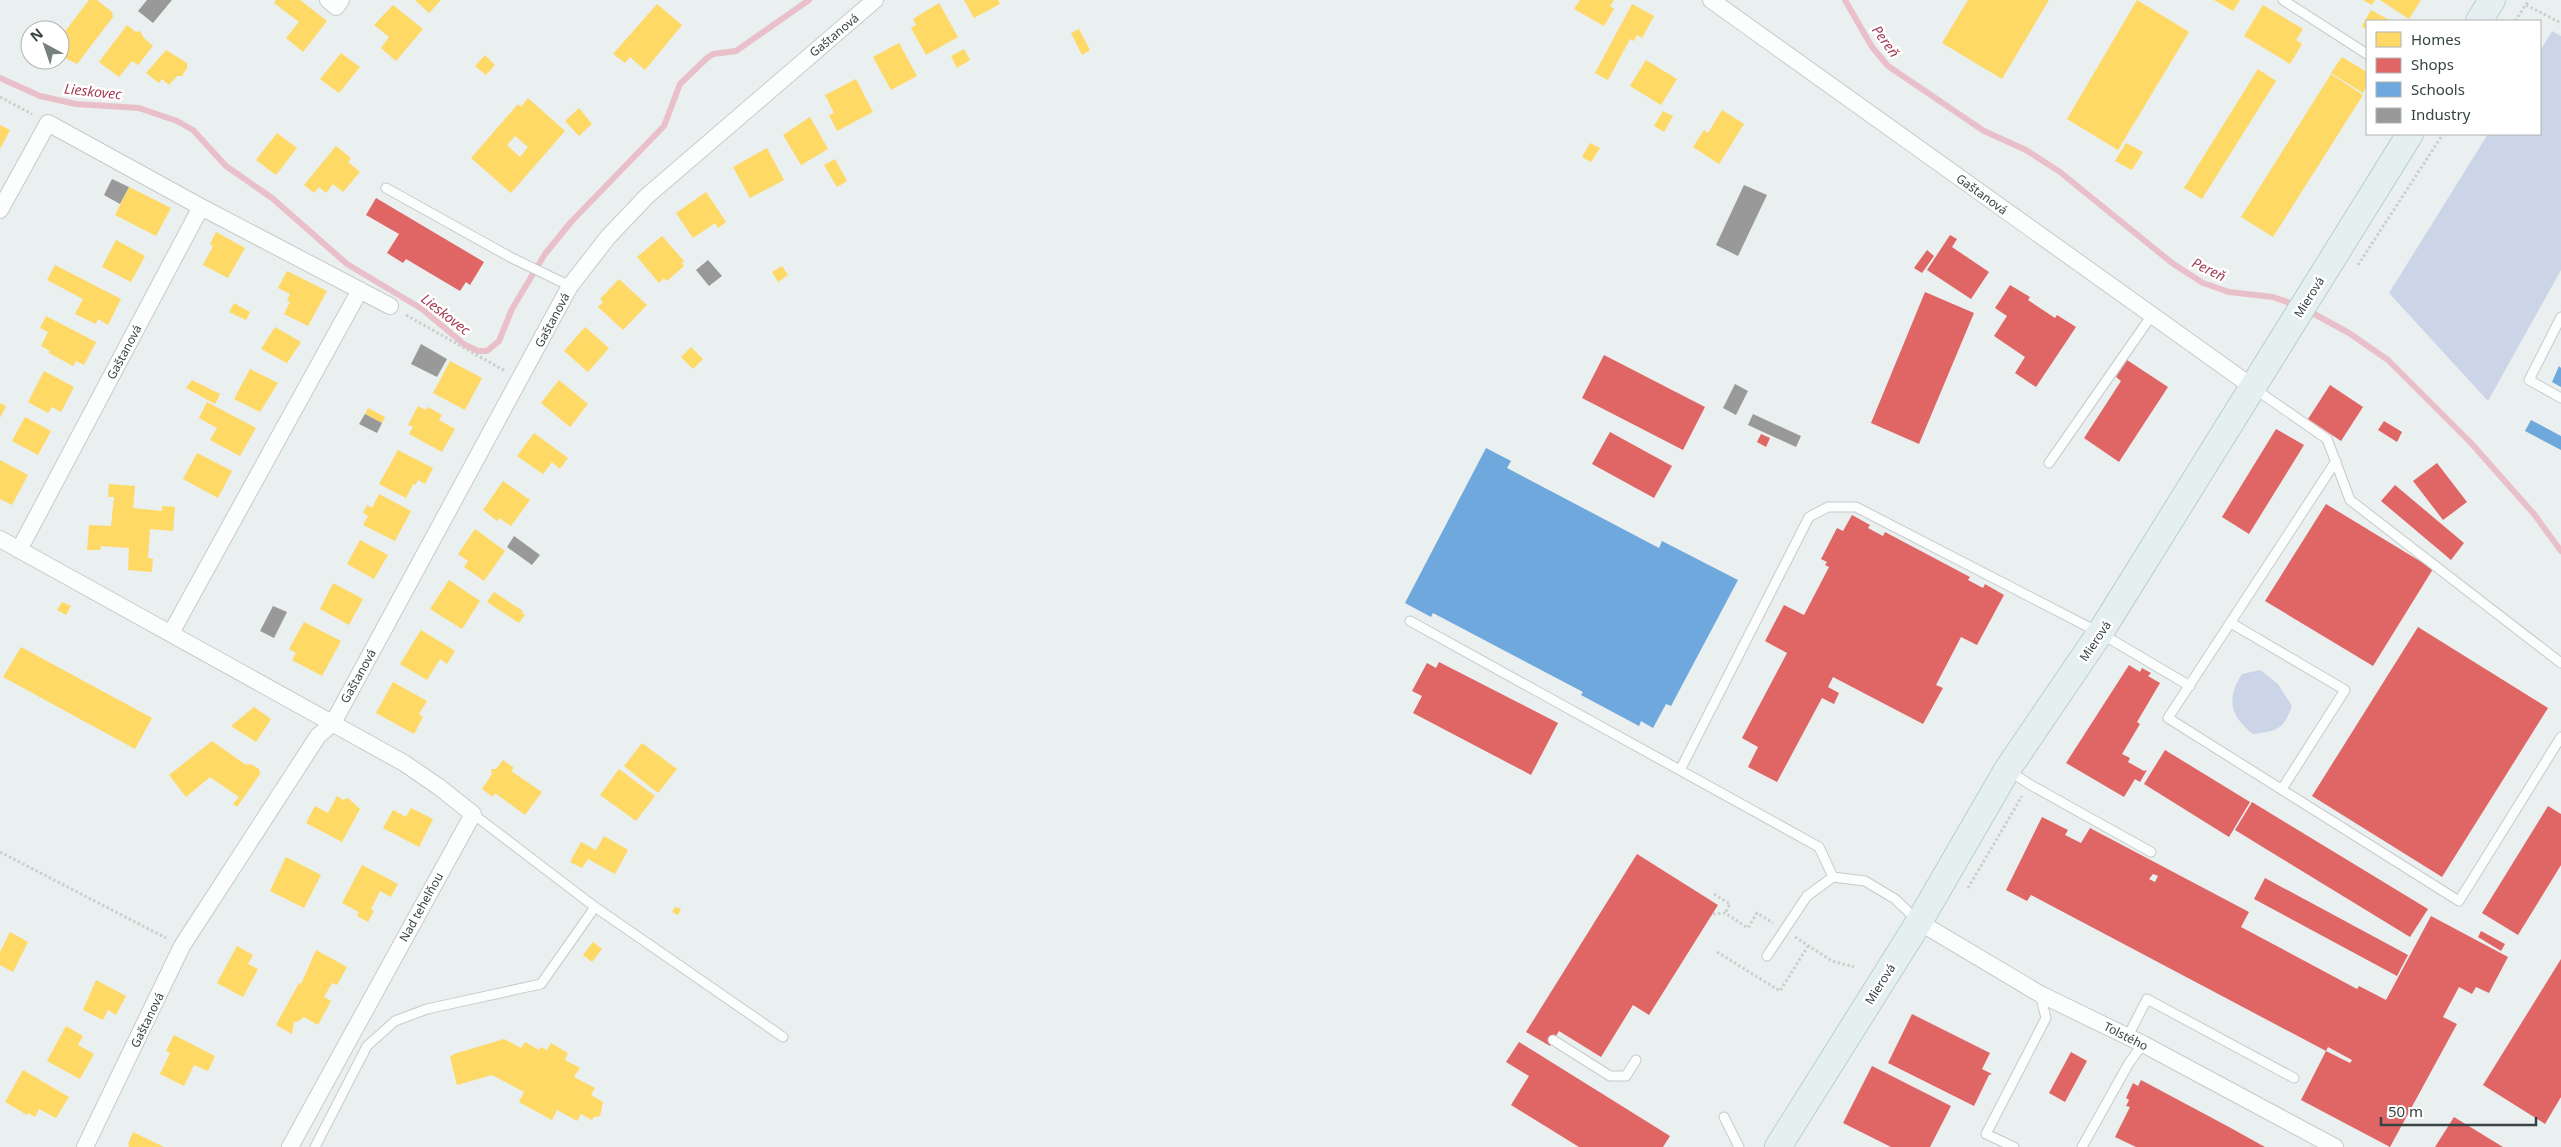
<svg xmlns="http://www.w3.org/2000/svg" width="2561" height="1147" viewBox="0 0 2561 1147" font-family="'Noto Sans',sans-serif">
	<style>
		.green { fill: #ccd4e8 }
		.homes { fill: #ffd966; fill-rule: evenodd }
		.shops { fill: #e06666; fill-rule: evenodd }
		.schools { fill: #6fa8dc }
		.industry { fill: #999 }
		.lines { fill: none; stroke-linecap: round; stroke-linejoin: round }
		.stream { stroke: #e9bfca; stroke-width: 6 }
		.lane-casing { stroke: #c6cbcb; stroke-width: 11 }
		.street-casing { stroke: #c6cbcb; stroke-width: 18 }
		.primary-casing { stroke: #bacfcf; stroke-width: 28 }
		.path { stroke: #cbd0cf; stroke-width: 3; stroke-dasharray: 2.5 2.5; stroke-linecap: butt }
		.lane { stroke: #fcfdfd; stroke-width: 9 }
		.street { stroke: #fcfdfd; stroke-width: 16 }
		.primary { stroke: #e5efef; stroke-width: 26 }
		.labels { text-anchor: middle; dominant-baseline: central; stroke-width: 5; stroke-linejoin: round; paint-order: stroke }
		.street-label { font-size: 12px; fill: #374443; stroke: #fff }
		.water-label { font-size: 14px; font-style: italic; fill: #a43c55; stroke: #fff }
	</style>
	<rect width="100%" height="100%" fill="#eaefef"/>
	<path class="green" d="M2552,31L2561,36V270L2488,401L2389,293L2488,134H2540V51Z
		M2260,670L2278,684L2292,706C2283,730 2278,731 2253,734C2230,716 2226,699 2242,674Z"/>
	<path class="homes" d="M89,0H97L112,12L113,17L77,64L61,56L60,38Z
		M276,0H300L327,21L303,52L286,38L299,22L274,3Z
		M415,0H441L429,13Z
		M964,0H998L1000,4L974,18Z
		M1580,0H1614L1610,6L1614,9L1604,26L1574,9Z
		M1968,0H2049L2002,79L1942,43Z
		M2137,0L2189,32L2118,150L2067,119Z
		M2214,0H2240L2233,11Z
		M2363,0H2375L2372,5Z
		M2380,0H2421L2409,19Z
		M939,3L958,37L926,55L911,28L916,25L913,19Z
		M657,4L682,25L645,70L630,57L625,63L613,54Z
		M1632,4L1654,16L1642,38L1637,35L1634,41L1630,39L1608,80L1595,73Z
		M393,5L423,29L396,61L381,48L389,37L374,25Z
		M2263,5L2303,29L2296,40L2302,44L2290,64L2244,36Z
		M2371,10L2391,21H2367V30L2362,26Z
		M127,25L136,32L140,31L144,38L153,46L138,65L132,61L119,77L99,62Z
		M1079,29L1090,50L1082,55L1071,33Z
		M899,43L917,76L891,90L873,57Z
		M964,49L970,60L957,68L951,56Z
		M166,50L187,63V68L182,76H177L169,85L162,79L159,83L146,73Z
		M341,53L360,67L339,93L320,79Z
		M485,55L495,65L486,75L475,66Z
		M2342,57L2367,72V86L2363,93L2331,73Z
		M1646,60L1677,79L1661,105L1630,86Z
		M2258,69L2276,81L2202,199L2184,188Z
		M2331,74L2363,95L2273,237L2241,217Z
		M856,79L873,112L837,131L829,115L834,113L825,95Z
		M528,98L565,131L511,193L471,158L518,104L521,107ZM515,136L528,147L520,157L507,145Z
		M579,108L592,124L579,136L565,121Z
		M1722,110L1744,124L1719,164L1693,147L1704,130L1708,133Z
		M1663,111L1673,116L1664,132L1654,126Z
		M810,117L828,149L801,165L783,135Z
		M0,125L10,130L0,149Z
		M277,133L297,148L276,175L256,160Z
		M1590,143L1600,148L1591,162L1582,157Z
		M2126,143L2143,152L2132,170L2115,161Z
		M336,146L351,158L348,162L360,172L343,192L333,184L326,193L319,187L314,193L304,185Z
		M767,148L784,180L750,198L733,167Z
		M835,159L847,181L837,187L824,165Z
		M129,187L171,208L156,236L115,215Z
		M706,192L726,222L718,228L715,223L693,238L676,213Z
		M216,232L245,248L228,278L203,265L213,246L210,244Z
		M662,236L684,261L682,263L684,266L667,281L664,278L659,283L637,257Z
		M116,240L145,256L131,282L102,267Z
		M55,265L121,299L108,325L98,319L96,324L75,314L83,299L47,280Z
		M782,266L788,275L778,282L772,272Z
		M287,271L327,291L308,326L284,314L290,302L287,300L290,294L278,288Z
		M619,279L647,305L623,330L598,307L603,302L600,299Z
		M234,303L250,312L246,320L229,312Z
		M46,316L96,342L84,365L76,361L73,366L49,353L50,351L41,346L48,332L40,328Z
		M275,327L301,342L287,363L261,349Z
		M585,327L609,348L588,372L564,351Z
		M691,347L703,359L693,369L681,357Z
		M450,361L482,378L465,410L433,393Z
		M250,369L278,383L260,412L234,399Z
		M44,371L74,387L61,412L52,407L48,413L28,402Z
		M192,380L220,394L215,404L186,388Z
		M559,380L588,404L570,427L541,403Z
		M207,402L256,428L240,456L210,440L217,428L199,418Z
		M0,403L6,406L0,418Z
		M418,406L426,410L428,407L442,415L439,420L455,429L442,452L409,434L413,427L408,425Z
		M368,408L385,417L382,423L365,414Z
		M25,417L51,431L38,455L12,441Z
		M534,433L568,458L560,469L552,462L543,474L517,456Z
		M398,450L433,468L425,484L418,480L415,485L413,484L406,498L379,484Z
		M197,453L232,471L218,498L183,479Z
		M0,460L28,475L12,505L0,499Z
		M503,481L530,500L511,526L499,518L497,521L483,510Z
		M109,484L135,486L133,508L162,511V506L175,507L173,531L150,529L148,558L153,559L152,572L128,570L129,548L101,546L100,550H87L89,525L111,526L114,497H108Z
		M379,494L411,511L395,541L363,525L368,516L363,513L367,505L372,508Z
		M475,529L505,551L484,581L464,567L468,561L458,554Z
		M360,540L388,555L374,579L347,564Z
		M449,580L480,601L462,629L430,609Z
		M333,583L363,599L349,625L320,609Z
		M494,592L523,611L522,613L525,615L519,623L487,602Z
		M62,602L71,606L66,615L57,610Z
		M304,622L341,641L322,676L292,660L296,653L289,649Z
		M421,630L455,651L447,664L440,659L427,680L400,664Z
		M21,647L152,718L135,749L3,677Z
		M393,682L427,701L419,714L423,717L414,734L376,713Z
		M254,707L271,719L256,742L231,726Z
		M212,741L246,765L251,764L259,769L260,774L237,807L233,804L239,797L210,777L186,797L169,775Z
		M642,743L677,769L658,793L624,766Z
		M503,760L514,768L511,771L542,792L525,815L495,793L493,797L482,789L492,774L491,769H496Z
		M619,769L655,796L636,821L600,795Z
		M337,796L343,800L348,798L360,809L342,842L306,823L315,806L328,813Z
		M411,808L433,819L419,847L383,828L393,810L406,817Z
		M604,836L628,850L615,874L588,859L582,868L570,862L581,842L596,850Z
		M286,857L321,875L304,908L270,891Z
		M362,865L398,884L391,897L380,891L371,909L374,911L368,922L357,916L359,912L342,903Z
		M675,907L681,909L678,915L672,912Z
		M10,932L28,942L13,972L0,965V952Z
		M593,942L602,949L592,962L583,955Z
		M237,946L253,955L248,964L258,969L243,997L217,983Z
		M316,950L347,967L337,985L332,983L324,997L331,1001L318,1025L304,1017L299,1021L294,1022L292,1034L276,1025L299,983L301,984Z
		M96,980L126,996L116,1015L108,1010L103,1020L83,1010Z
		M66,1026L83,1036L78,1045L94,1054L80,1079L47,1061Z
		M174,1035L215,1056L208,1071L194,1065L184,1086L160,1074L170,1053L166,1051Z
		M504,1039L521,1048L525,1042L539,1050L541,1047L547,1050L551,1043L568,1053L565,1060L580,1068L574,1077L595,1088L591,1095L603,1102L600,1116L594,1117L592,1120L581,1114L577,1121L557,1110L552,1120L519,1102L524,1092L492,1075L457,1085L450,1057L454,1054Z
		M23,1070L69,1097L56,1118L39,1109L35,1117L28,1113L27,1115L5,1102Z
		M133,1132L164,1147H129L128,1144Z"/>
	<path class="shops" d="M376,198L484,262L470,285L466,282L460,291L406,259L403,263L387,253L399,234L366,215Z
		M1950,235L1957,239L1952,247L1989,272L1971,299L1927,270Z
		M1927,250L1934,256L1922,273L1914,268Z
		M2010,285L2030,297L2028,300L2055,318L2057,315L2076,327L2036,387L2015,373L2025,357L1994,336L2007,316L1995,308Z
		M1925,292L1974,313L1919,444L1871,423Z
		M1604,355L1705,407L1683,450L1582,398Z
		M2127,360L2168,387L2119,462L2084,438L2121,381L2116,377Z
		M2330,385L2363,407L2341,441L2308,419Z
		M2384,421L2402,432L2397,442L2378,430Z
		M2276,429L2304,445L2249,534L2222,517Z
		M1610,432L1672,466L1654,498L1592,464Z
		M1761,434L1770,438L1766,447L1757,442Z
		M2437,463L2467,502L2443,520L2413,481Z
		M2395,485L2464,543L2451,560L2381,501Z
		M2326,504L2433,569L2373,666L2265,601Z
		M1852,515L1870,525L1868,528L1883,536L1885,532L1970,577L1968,580L1983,588L1985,584L2004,595L1977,645L1961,637L1936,685L1943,688L1923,724L1833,677L1828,687L1839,693L1834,704L1822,698L1777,782L1748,767L1758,747L1742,738L1787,653L1765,641L1784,605L1804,615L1829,567L1825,565L1827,562L1821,559L1837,528L1843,531Z
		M2418,627L2548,708L2442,877L2312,796Z
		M1439,662L1558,723L1531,775L1413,713L1422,696L1412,691L1427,663L1436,668Z
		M2129,665L2140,672L2142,668L2151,673L2148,676L2160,683L2137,722L2140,724L2122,754L2130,758L2128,762L2144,771L2147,770L2140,782L2135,779L2124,797L2066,763Z
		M2165,750L2250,802L2229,837L2144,784Z
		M2252,802L2428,909L2410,937L2235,830Z
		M2548,806L2561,814V865L2518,935L2482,913Z
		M2042,817L2068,830L2065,835L2081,843L2090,828L2249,912L2241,927L2357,989L2359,986L2386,1000L2431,916L2508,957L2489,993L2476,987L2472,994L2459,987L2443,1017L2457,1024L2390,1147L2301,1100L2326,1051L2031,895L2027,901L2006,890ZM2153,874L2158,876L2155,882L2149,879ZM2328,1047L2352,1060L2350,1063L2326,1051Z
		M1637,854L1718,905L1649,1015L1633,1005L1601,1057L1559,1031L1550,1046L1526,1032Z
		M2265,878L2408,955L2397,976L2254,899Z
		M2481,931L2505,944L2501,951L2478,937Z
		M2561,959V1097L2545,1124L2483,1085Z
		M1912,1014L1990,1053L1982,1069L1992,1074L1989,1075L1974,1106L1888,1063Z
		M1519,1042L1670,1136L1663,1147H1579L1511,1105L1529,1076L1506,1062Z
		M2071,1052L2087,1061L2065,1102L2049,1093Z
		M1872,1066L1951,1106L1930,1147H1891L1843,1123Z
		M2141,1080L2229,1127L2265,1147H2136L2115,1137L2130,1107L2126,1106L2129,1100L2126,1098L2133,1083L2138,1086Z
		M2454,1117L2503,1147H2435Z"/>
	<path class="schools" d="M2559,366L2561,368V387L2552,382Z
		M2531,420L2561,436V450L2525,431Z
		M1486,448L1511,461L1507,468L1659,548L1662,541L1738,580L1671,706L1666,704L1653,728L1641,721L1639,726L1581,695L1583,692L1433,613L1431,617L1405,603Z"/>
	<path class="industry" d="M147,0H172L153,23L138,11Z
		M112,179L129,187L120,204L104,195Z
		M1744,185L1767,195L1738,256L1716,245Z
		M708,260L722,276L709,286L696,270Z
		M421,344L447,359L437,377L411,364Z
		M1735,384L1748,391L1736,415L1723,408Z
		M365,414L382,423L377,433L359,424Z
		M1753,414L1801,436L1796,447L1748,425Z
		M514,536L540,555L532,565L507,547Z
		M273,606L287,612L274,638L260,631Z"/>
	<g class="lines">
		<path class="stream" d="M1845,0L1872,47L1888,66L1984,131L2026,150L2060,172L2172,263L2203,283L2229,292L2273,297L2296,305
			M0,78L40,96L76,104L139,108L177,121L193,130L226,166L272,198L347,264L422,309L465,345L478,351H487L499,341L512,309L545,254L571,222L664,126L680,84L707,58L713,54L736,51L809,0
			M2307,310L2349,333L2388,360L2471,443L2534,514L2561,551"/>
		<g class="lane-casing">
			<path id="lane" d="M2283,0L2367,54
				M386,188L510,257L570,286
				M2561,317L2529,380L2561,398
				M2255,389L2327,439L2350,500L2561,663
				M2336,461L2168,718L2459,901L2561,737
				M2049,463L2152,315
				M1410,621L1819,847L1833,877
				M2231,623L2345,690L2282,789
				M1680,770L1809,517L1828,507H1856L2100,633L2190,686
				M2008,770L2029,784L2151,852
				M473,814L595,907L783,1037
				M1767,956L1807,896L1833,877L1865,881L1895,899L1917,920
				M2128,1036L2147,999L2294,1078
				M1553,1040L1610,1076H1626L1636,1060
				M1724,1117L1739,1147
				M315,1147L367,1046L395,1021L427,1009L541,984L595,907
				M2014,1147L1986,1134L2046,1018L2040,994
				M2082,1147L2129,1063L2143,1044"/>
		</g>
		<g class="street-casing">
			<path id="street" d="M328,0L336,7L341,0
				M1711,0L2254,388
				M0,210L48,123L201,207L390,306
				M0,539L404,763L439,787L473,814L290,1147
				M19,550L201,207
				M171,633L360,290
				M1919,922L2040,994L2143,1044L2335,1147
				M85,1147L182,946L318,736L333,723L570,286L608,237L647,196L875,0"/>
		</g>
		<g class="primary-casing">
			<path id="primary" d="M2479,21L2492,0
				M1778,1147L1919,922L2007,770L2100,633L2410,134"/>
		</g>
		<path class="path" d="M2526,5L2561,23
			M2515,21L2529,0
			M0,97L32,114
			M2358,265L2443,134
			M406,315L505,371
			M0,852L166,938
			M1968,888L2022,796
			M1714,894L1730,904L1725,913
			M1713,914L1725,913L1748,928L1757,913L1773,923
			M1795,937L1832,961L1854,967
			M1717,952L1780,991L1808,946"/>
		<use href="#lane" class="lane"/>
		<use href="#street" class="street"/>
		<use href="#primary" class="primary"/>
	</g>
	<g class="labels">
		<g class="street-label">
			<text transform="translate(834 35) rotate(-40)">Gaštanová</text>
			<text transform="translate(1982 194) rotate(36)">Gaštanová</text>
			<text transform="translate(2309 297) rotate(-58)">Mierová</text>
			<text transform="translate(552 320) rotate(-62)">Gaštanová</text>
			<text transform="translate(124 352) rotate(-62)">Gaštanová</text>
			<text transform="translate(2095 641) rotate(-56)">Mierová</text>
			<text transform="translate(358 676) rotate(-61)">Gaštanová</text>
			<text transform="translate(421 907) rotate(-61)">Nad tehelňou</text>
			<text transform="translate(1880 984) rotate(-58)">Mierová</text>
			<text transform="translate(147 1020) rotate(-64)">Gaštanová</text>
			<text transform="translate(2126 1036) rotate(27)">Tolstého</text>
		</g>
		<g class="water-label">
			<text transform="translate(1886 41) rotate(54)">Pereň</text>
			<text transform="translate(93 91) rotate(6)">Lieskovec</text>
			<text transform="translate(2209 269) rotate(26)">Pereň</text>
			<text transform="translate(446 314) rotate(38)">Lieskovec</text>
		</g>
	</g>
	<rect x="2366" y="20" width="175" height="115" fill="#ffffff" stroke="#afb4b4"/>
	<rect x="2376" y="32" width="25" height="15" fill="#ffd966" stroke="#afb4b4"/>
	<text x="2411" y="45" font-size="15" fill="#374443">Homes</text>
	<rect x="2376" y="58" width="25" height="15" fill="#e06666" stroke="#afb4b4"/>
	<text x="2411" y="70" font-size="15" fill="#374443">Shops</text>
	<rect x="2376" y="82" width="25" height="15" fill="#6fa8dc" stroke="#afb4b4"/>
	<text x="2411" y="95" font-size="15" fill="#374443">Schools</text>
	<rect x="2376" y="108" width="25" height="15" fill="#999999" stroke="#afb4b4"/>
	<text x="2411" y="120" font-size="15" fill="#374443">Industry</text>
	<g transform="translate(45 45) rotate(320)"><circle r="24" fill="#ffffff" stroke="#afb4b4"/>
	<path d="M0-4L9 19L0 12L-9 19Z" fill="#76807f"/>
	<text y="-8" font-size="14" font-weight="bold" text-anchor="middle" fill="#374443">N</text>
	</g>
	<path d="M2381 1117v8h155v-8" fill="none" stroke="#374443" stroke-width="2.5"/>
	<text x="2388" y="1117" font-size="15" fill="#374443" stroke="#ffffff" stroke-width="4" paint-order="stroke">50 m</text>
</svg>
